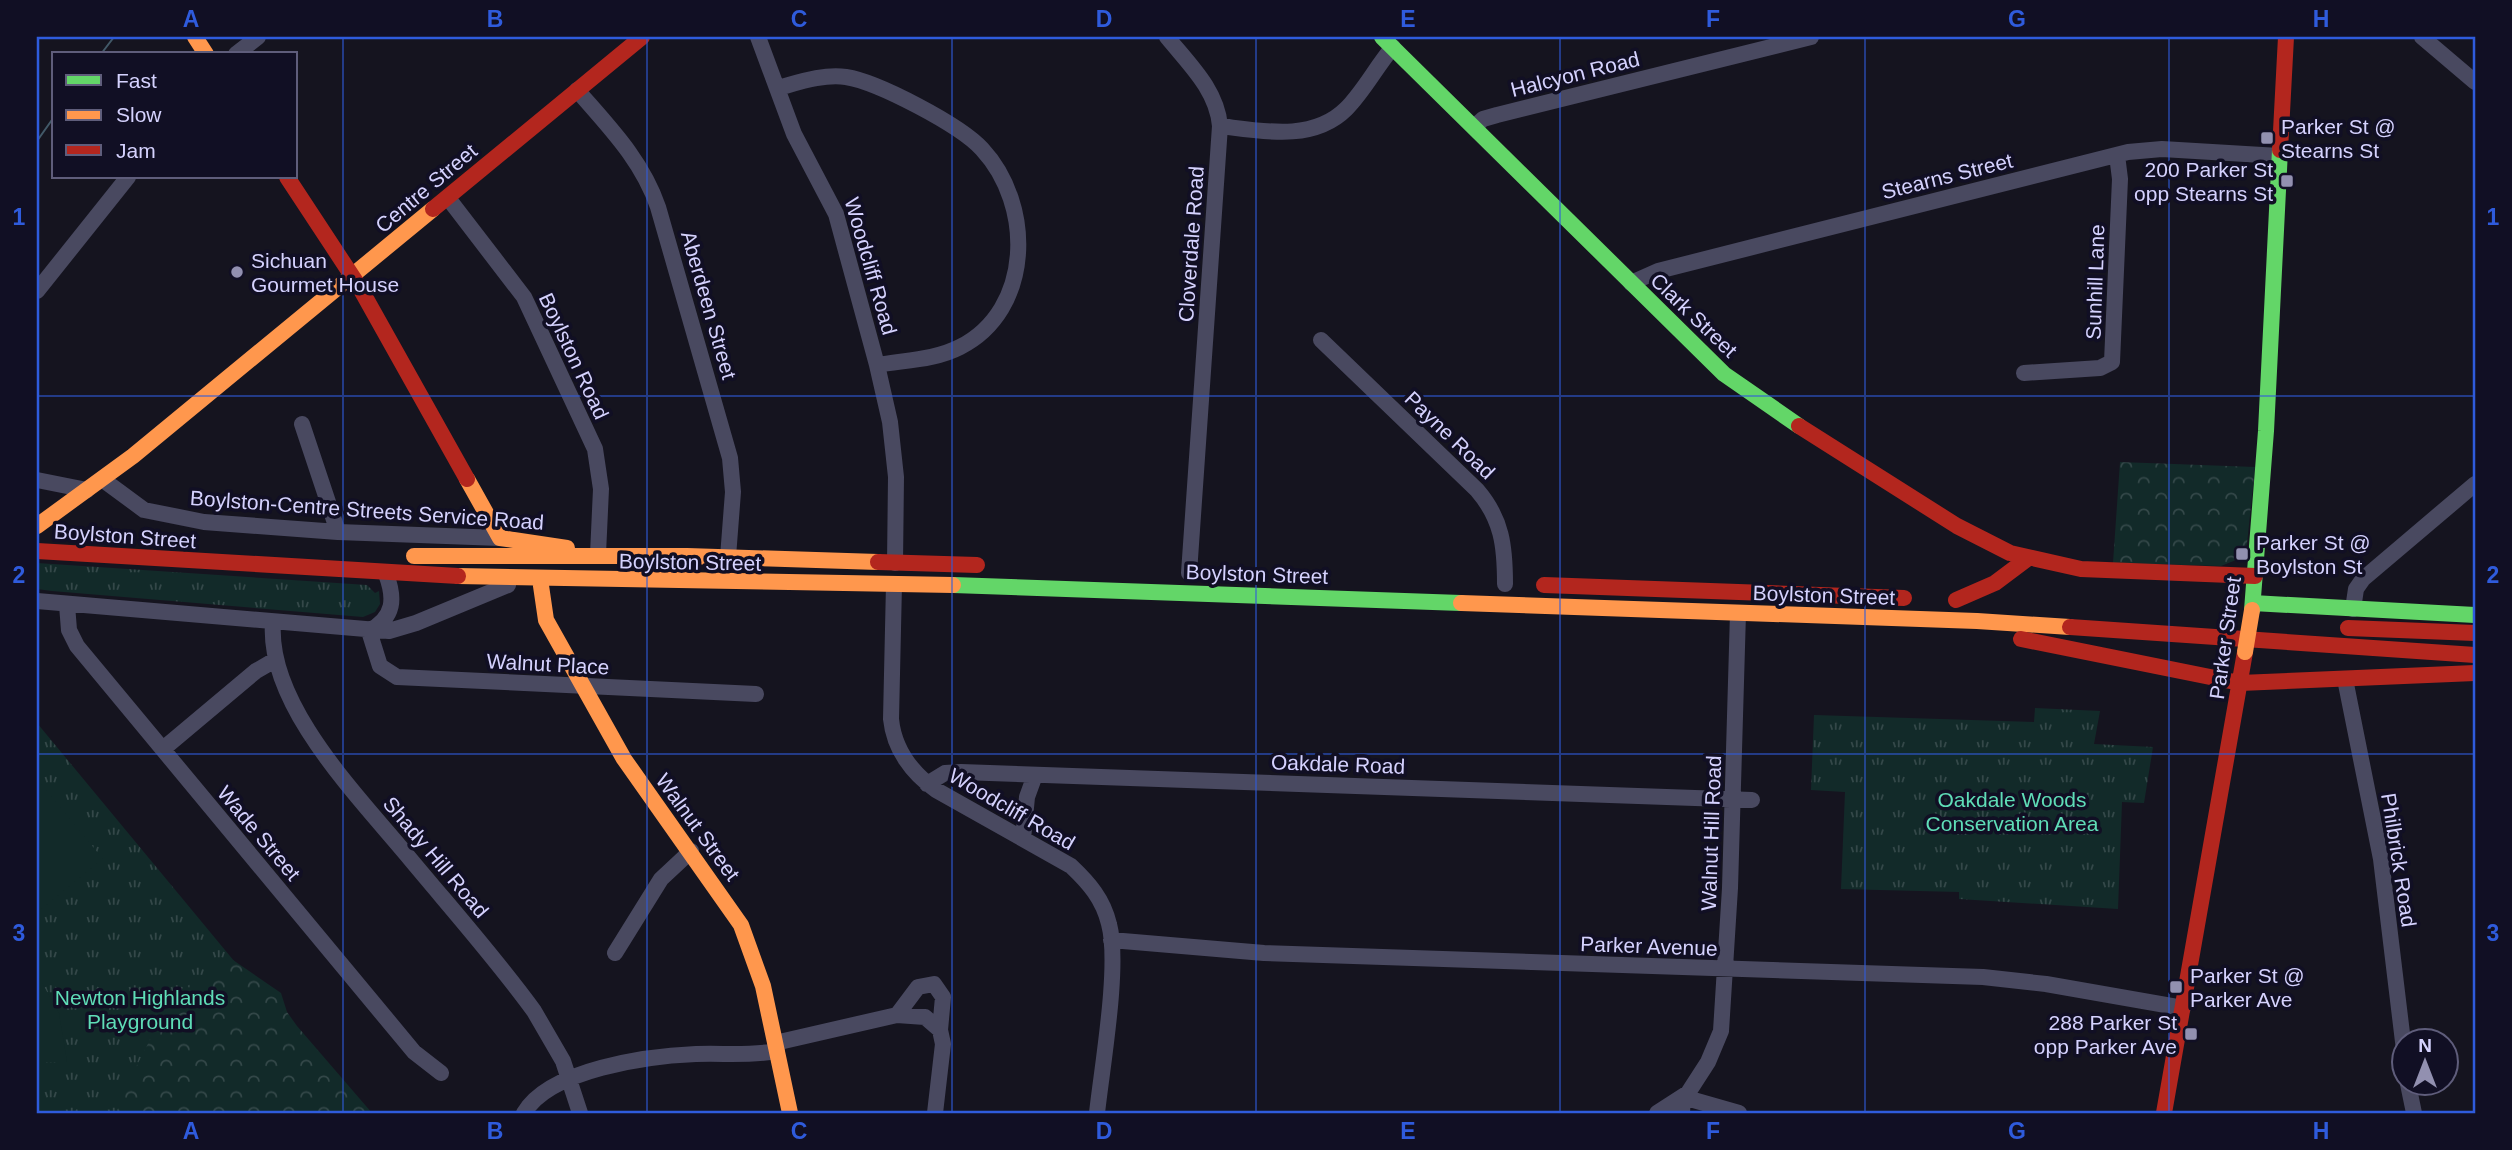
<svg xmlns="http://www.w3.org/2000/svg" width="2512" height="1150" viewBox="0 0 2512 1150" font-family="Arial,sans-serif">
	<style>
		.grass { fill: url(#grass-tufts) }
		.forest { fill: url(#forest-crowns) }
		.pitch { fill: #122a29 }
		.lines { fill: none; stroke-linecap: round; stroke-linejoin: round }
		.street { stroke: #494960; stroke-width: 16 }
		.fast { stroke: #63d668; stroke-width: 16 }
		.slow { stroke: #ff974d; stroke-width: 16 }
		.jam { stroke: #b3261e; stroke-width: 16 }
		.tram { stroke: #425968; stroke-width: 2 }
		.slow-bridge { stroke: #ff974d; stroke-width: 16 }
		.grid { fill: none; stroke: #2f5bdc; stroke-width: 2; stroke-opacity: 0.55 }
		.poi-dot { fill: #9290b0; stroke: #110f24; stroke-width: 2.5 }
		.labels { text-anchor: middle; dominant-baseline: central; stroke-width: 7; stroke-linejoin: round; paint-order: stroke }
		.street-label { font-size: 21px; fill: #d5d2fe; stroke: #110f24 }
		.poi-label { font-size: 21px; fill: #d5d2fe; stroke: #110f24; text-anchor: start }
		.park-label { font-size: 21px; fill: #5fddb7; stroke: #110f24 }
		.neatline { fill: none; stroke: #2f5bdc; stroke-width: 2.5 }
		.grid-label { font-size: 23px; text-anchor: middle; font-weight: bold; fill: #2f5bdc }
	</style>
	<defs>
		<pattern id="grass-tufts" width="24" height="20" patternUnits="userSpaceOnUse" patternTransform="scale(1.75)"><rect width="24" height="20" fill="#122a29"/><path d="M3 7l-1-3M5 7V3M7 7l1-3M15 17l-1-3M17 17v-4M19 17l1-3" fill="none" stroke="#344849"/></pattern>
		<pattern id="forest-crowns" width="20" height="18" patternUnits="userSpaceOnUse" patternTransform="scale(1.75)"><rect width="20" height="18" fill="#122a29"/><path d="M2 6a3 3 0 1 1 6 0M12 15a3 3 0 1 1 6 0" fill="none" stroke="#344849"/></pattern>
	</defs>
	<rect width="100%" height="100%" fill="#15141f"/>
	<path class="grass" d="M37,563L367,585L375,593L379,591L380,604L375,612L363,617L52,591L37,589Z
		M2035,708L2100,711L2094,744L2153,747L2144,803L2122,802L2118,909L1959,899V892L1841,889L1845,792L1811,790L1814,715L2034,722Z
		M37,723L360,1113H37Z"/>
	<path class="forest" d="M2120,462L2255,467L2247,544L2241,558L2221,566L2113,563Z
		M220,960H233L281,993L287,1012L297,1026L372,1113H116L131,1077L156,1028L174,1008L181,990L213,970Z"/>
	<path class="pitch" d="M37,779L103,859L37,913Z
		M37,974L59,1013L67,1062H37Z"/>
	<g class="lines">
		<path class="street" d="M758,37L794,134L836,214L877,365L890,422L896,477L895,563
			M1167,37C1189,64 1217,90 1220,126L1189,573
			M2422,37L2475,82
			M236,54L258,37
			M778,88C800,82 823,74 846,77C878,82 960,125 982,149C1034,205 1033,310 960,347C935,360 905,360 877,365
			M577,90C609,127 642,160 658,207L730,458L733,492L728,557
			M1220,126C1261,131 1313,142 1346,109C1364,91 1376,67 1393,47
			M1474,127L1483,119L1497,115L1811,37
			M448,198L524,297L595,449L601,489L598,554
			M1631,283L1658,271L2128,152L2162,149L2279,156
			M37,291L128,177
			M1321,340L1477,490C1502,519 1505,546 1505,584
			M2024,373L2100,368L2112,362L2120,179L2117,155
			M302,424L338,532
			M102,479L144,510L204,522L338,532L500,538
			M37,480L87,490
			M894,584L891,719C894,749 912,773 936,790L1071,866C1089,883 1103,899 1109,924C1120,965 1102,1067 1097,1113
			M37,601L389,631L416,623L508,585
			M67,605L69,630L77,646L414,1052L441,1073
			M2353,609L2356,589L2363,579L2475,484
			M273,623C267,704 357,795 406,854C449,906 494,956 534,1011L563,1061L580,1113
			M369,631L380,666L397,677L756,694
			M369,631C395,617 395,598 386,574
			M2345,679L2381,859L2404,1050
			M163,749L256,671L275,660
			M927,784L945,773L961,772L1752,800
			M1023,839L1027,797L1035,775
			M1111,940L1264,953L1983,977L2046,984L2183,1008
			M615,953L661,879L691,851
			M897,1015L918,987L934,984L943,997L940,1030
			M775,1043L897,1015L925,1017L940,1030L943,1044L935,1113
			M2408,1084L2414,1113
			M524,1113C550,1069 648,1056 696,1054C724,1053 750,1056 777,1051
			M1657,1113L1688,1093L1708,1062L1721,1031L1730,888L1738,613
			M1682,1113L1683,1097L1739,1113"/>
		<path class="fast" d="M1382,37L1724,374L1799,426
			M953,585L1461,603
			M2253,603L2475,615
			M2252,610L2266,431L2280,150"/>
		<path class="slow" d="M195,37L206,54
			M467,479L500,538L567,548
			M37,526L133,456L433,209
			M414,556H687L878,562
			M458,576L953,585
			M540,579L546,620L624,759L741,925L763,986L790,1113
			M1461,603L1977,621L2070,627"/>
		<path class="jam" d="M2280,150L2286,37
			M287,177L360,288L467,479
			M433,209L642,37
			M1799,426L1957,526L2010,553L2081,569L2255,576
			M37,551L458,576
			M878,562L977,565
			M1544,585L1904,598
			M1956,600L1995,583L2027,559
			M2070,627L2475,655
			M2348,628L2475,633
			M2021,639L2240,683
			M2240,683L2475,673
			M2164,1113L2245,652"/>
		<path class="tram" d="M101,54L114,37
			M37,141L54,117"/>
		<path class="slow-bridge" d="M2245,652L2252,610"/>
	</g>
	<path class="grid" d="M343,37V1113M647,37V1113M952,37V1113M1256,37V1113M1560,37V1113M1865,37V1113M2169,37V1113M37,396H2475M37,754H2475"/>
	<g class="poi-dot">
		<rect x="2260" y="131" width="14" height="14" rx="3.5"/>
		<rect x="2280" y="174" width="14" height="14" rx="3.5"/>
		<circle cx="237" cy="272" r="7"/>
		<rect x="2235" y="547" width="14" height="14" rx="3.5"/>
		<rect x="2169" y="980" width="14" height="14" rx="3.5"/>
		<rect x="2184" y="1027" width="14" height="14" rx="3.5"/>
	</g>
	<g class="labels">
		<g class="street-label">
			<text transform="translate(1575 74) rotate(-14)">Halcyon Road</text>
			<text transform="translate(1947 176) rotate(-14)">Stearns Street</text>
			<text transform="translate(426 188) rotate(-40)">Centre Street</text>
			<text transform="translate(1191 244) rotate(-86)">Cloverdale Road</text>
			<text transform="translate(871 266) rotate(74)">Woodcliff Road</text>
			<text transform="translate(2095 282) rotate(-88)">Sunhill Lane</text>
			<text transform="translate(709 305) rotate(74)">Aberdeen Street</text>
			<text transform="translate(1694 315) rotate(44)">Clark Street</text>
			<text transform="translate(574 356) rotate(65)">Boylston Road</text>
			<text transform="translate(1450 435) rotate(44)">Payne Road</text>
			<text transform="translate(367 510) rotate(4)">Boylston-Centre Streets Service Road</text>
			<text transform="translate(125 536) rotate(4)">Boylston Street</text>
			<text transform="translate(690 562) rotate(1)">Boylston Street</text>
			<text transform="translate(1257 574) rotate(2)">Boylston Street</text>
			<text transform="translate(1824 595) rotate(2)">Boylston Street</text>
			<text transform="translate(2225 638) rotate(-82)">Parker Street</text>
			<text transform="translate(548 664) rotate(3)">Walnut Place</text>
			<text transform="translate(1338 764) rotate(2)">Oakdale Road</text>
			<text transform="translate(1012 809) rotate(30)">Woodcliff Road</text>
			<text transform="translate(698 827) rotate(54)">Walnut Street</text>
			<text transform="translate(259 833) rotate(50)">Wade Street</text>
			<text transform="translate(1711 833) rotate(-88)">Walnut Hill Road</text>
			<text transform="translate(436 857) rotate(50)">Shady Hill Road</text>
			<text transform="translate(2399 860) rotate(81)">Philbrick Road</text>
			<text transform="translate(1649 946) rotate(2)">Parker Avenue</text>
		</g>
		<g class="poi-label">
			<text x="2281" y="126">Parker St @<tspan x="2281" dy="24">Stearns St</tspan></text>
			<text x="2273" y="169" text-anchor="end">200 Parker St<tspan x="2273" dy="24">opp Stearns St</tspan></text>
			<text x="251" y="260">Sichuan<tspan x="251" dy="24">Gourmet House</tspan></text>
			<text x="2256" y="542">Parker St @<tspan x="2256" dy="24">Boylston St</tspan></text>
			<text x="2190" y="975">Parker St @<tspan x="2190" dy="24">Parker Ave</tspan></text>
			<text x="2177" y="1022" text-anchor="end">288 Parker St<tspan x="2177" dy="24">opp Parker Ave</tspan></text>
		</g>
		<g class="park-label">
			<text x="2012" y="799">Oakdale Woods<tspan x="2012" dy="24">Conservation Area</tspan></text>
			<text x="140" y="997">Newton Highlands<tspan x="140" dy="24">Playground</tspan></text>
		</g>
	</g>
	<rect width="2512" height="1150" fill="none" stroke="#110f24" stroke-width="77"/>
	<rect x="52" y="52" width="245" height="126" fill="#110f24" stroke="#5f5d7b" stroke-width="2"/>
	<rect x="66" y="75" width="35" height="10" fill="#63d668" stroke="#5f5d7b" stroke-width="2"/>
	<text x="116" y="88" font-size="21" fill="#d5d2fe">Fast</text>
	<rect x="66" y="110" width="35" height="10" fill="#ff974d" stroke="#5f5d7b" stroke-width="2"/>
	<text x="116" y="122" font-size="21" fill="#d5d2fe">Slow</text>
	<rect x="66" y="145" width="35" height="10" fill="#b3261e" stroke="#5f5d7b" stroke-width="2"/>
	<text x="116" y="158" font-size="21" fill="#d5d2fe">Jam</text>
	<g transform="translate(2425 1062)"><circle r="33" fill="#110f24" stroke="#5f5d7b" stroke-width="2"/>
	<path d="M0-5L12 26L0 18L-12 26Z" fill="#9290b0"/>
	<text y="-10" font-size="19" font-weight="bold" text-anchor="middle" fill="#d5d2fe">N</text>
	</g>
	<rect x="38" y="38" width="2436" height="1074" class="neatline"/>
	<g class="grid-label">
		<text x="191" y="27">A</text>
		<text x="495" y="27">B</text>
		<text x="799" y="27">C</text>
		<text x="1104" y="27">D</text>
		<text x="1408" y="27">E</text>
		<text x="1713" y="27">F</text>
		<text x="2017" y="27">G</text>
		<text x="2321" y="27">H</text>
		<text x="19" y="225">1</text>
		<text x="2493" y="225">1</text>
		<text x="19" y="583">2</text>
		<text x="2493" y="583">2</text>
		<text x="19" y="941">3</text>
		<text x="2493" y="941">3</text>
		<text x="191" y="1139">A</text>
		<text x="495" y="1139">B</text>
		<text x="799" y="1139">C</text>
		<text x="1104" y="1139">D</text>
		<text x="1408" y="1139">E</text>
		<text x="1713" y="1139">F</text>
		<text x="2017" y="1139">G</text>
		<text x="2321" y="1139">H</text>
	</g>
</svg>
